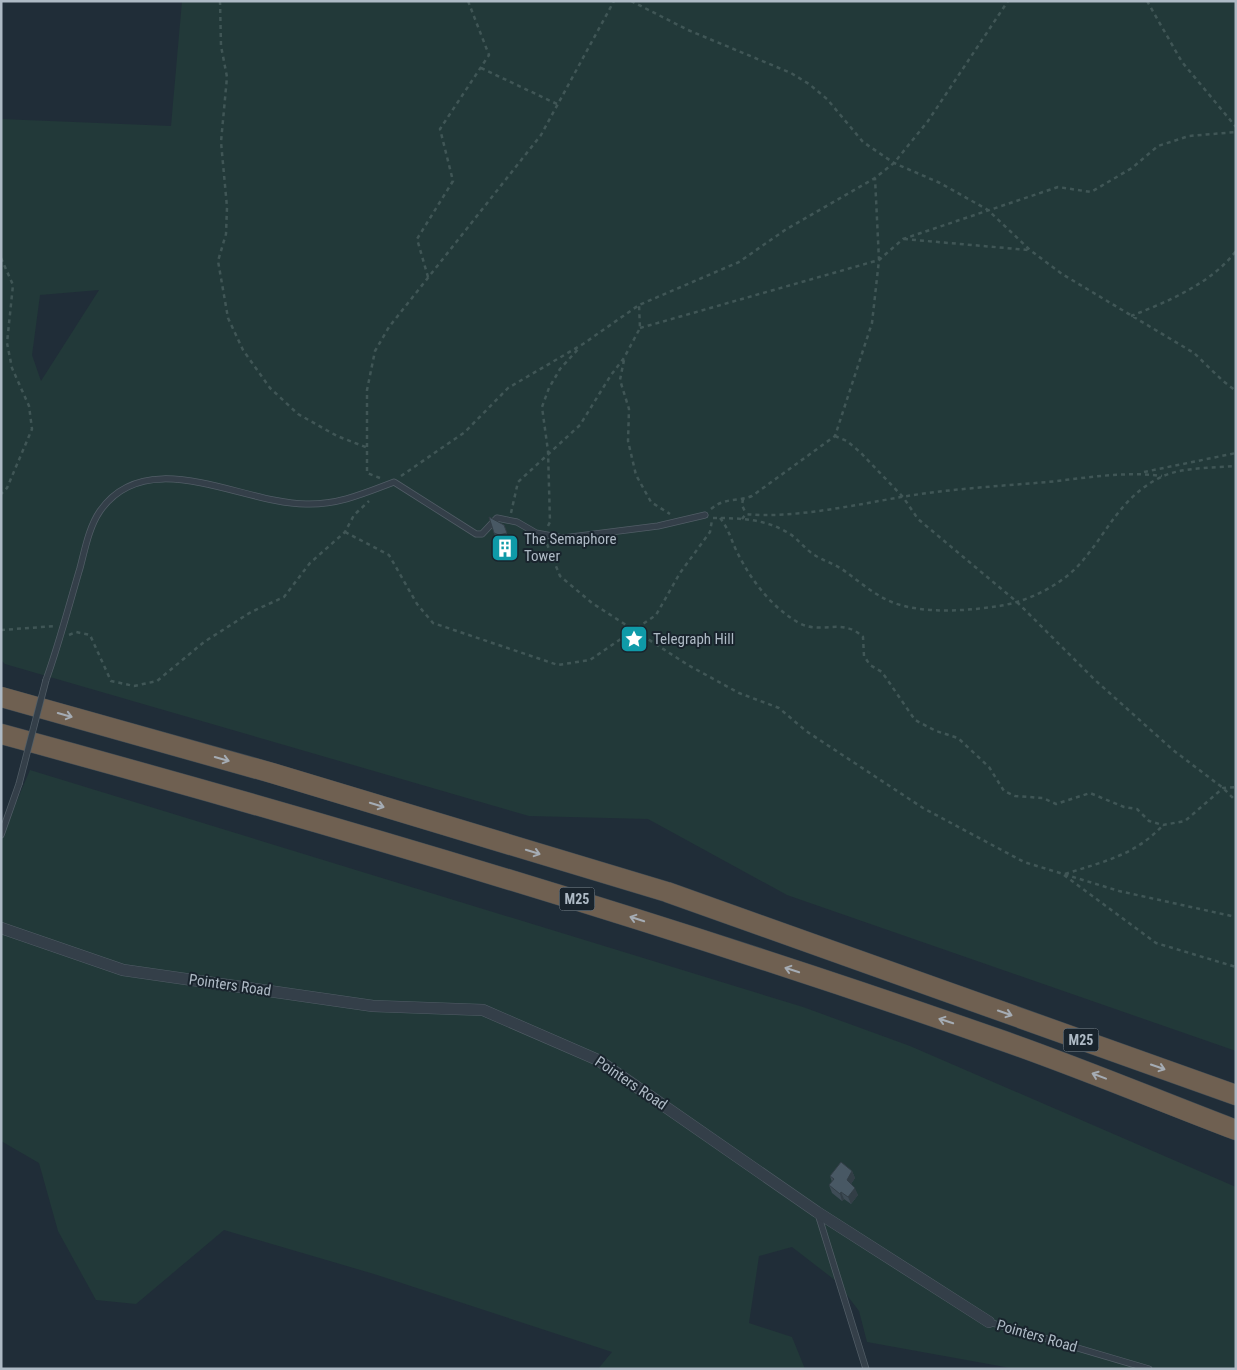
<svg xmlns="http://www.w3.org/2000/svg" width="1237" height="1370" viewBox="0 0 1237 1370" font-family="'Roboto Condensed',sans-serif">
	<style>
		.green { fill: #223939; fill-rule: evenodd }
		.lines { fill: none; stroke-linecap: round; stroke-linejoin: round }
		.service-casing { stroke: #515d66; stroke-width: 7 }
		.minor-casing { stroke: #515d66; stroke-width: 12 }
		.motorway-casing { stroke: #3e4a53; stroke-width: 21 }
		.path { stroke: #405656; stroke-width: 2.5; stroke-dasharray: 4 4; stroke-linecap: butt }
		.service { stroke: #343f49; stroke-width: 5.5 }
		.minor { stroke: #343f49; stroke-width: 11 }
		.motorway { stroke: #6f6051; stroke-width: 20 }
		.service-bridge-casing { stroke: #515d66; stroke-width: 7; stroke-linecap: butt }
		.service-bridge { stroke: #343f49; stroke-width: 5.5 }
		.wall { fill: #3e4c56 }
		.shaded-wall { fill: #323e46 }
		.building { fill: #485864; stroke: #323e46 }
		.oneway { stroke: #a5acb4 }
		.labels { text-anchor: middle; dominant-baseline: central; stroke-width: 4; stroke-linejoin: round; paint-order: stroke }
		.shield { fill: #19242d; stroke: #818d97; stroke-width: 1 }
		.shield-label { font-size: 14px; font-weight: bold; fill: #aebac5 }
		.poi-label { font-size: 15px; fill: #aebac5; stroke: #19242d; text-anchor: start }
		.street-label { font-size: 15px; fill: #aebac5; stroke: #19242d }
	</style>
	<rect width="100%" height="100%" fill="#202d38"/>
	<path class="green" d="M182,1H1236V1051L787,895L648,819L529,816L5,664L1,660V119L171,126ZM99,290L41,381L32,355L40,295Z
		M30,770L803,1007L910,1046L1236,1187V1369H1016L867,1342L859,1311L836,1281L792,1247L759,1256L749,1323L792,1337L805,1369H598L612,1352L374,1274L224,1230L136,1304L96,1300L58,1231L39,1163L1,1141V838Z"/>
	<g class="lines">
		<g class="service-casing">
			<path id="service" d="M46,680C59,644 69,605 80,568C85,549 89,527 100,511C147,443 243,504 306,504C338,505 365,493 394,482L476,534H482L497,518L517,522L536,533L563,538L658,526L705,515
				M1,835L19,784
				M818,1214L866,1369
				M989,1322L1149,1369"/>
		</g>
		<g class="minor-casing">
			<path id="minor" d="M1,928L123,970L373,1006L483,1010L598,1060L817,1212L989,1322"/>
		</g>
		<g class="motorway-casing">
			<path id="motorway" d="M1,697L272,773L667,892L1236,1095
				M1,734C337,825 670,924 998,1039C1079,1067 1157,1100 1236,1130"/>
		</g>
		<path class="path" d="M220,1L221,46L227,77L221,142L227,207L226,234L218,261L228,318L243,350L270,388L298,414L337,436L368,448
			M631,1L688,30L791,73L809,84L827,99L863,142L894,163L940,183L988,210L1030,250L1062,274L1194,353L1223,381L1236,391
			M1147,1L1182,62L1236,127
			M481,68L557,104
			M904,239L1028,250
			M1,258L13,285L7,343L12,368L29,406L32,429L7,488L1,494
			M428,277L417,239L453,181L440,129L489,55L468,1
			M1131,316C1167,302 1212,283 1236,251
			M640,328L879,260L903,239L1058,187L1091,192L1132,168L1158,146L1189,136L1236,132
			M624,360L620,380L629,409L628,441L636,475L651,502L670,514
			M835,436L847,441L860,452L903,497L918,519L1017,602L1095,680L1173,750L1223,788L1236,801
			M1144,472L1236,453
			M401,476L465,432L508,388L583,344L639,305L739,262L785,230L875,178L894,163L928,121L1008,1
			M380,478L367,473V390L375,351L389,327L541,135L614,1
			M743,499L742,505L746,514
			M711,509C725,497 737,502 752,496L835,436L872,323L879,260L875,178
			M511,513L518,482L580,425L611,375L624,358L640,328L639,305
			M713,518C740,518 767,519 790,534C798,539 804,548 813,554C823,561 836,564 846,572C861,583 876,596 894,603C926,614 965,611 999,606C1026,602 1057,587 1076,568C1106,537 1118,498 1161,477C1182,467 1213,468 1236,466
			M720,518C729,529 731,540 737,552C751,580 771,607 799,623C822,635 842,617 863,637L864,656L870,665L882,672L915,720L936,731L958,738L989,767L1004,791L1015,796L1043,798L1056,804L1090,793L1124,807L1137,809L1149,821L1163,825L1185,821L1223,788L1236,787
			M742,519L746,514C790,519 856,505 901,497C949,489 999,486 1048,482C1086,478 1124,471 1162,476
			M548,526L550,522L548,451L542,407L549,388L560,369L580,347
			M345,532L389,555L417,604L433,623L558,665L590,660L656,615L680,573L710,532L712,520
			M547,544L560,576L592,603L688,665L739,693L779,708L806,731L923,808L1024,862L1119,891L1236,917
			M1,630L56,626
			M69,635L76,632L90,635L111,681L134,686L157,681L204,642L251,612L284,597L310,563L345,532L354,515L369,501
			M1065,874C1102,862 1136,855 1163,825
			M1064,875L1156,943L1236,967"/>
		<use href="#service" class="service"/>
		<use href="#minor" class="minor"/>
		<use href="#motorway" class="motorway"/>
		<g class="service-bridge-casing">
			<path id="service-bridge" d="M19,784L46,680"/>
		</g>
		<use href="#service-bridge" class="service-bridge"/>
	</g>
	<path class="wall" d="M504,525L514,554L506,556L502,554L494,533Z
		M852,1171L855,1178L851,1184L858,1195L851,1204L844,1199L842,1201L832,1193L829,1185L832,1182L830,1176Z"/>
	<path class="shaded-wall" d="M852,1171L855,1178L849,1187L847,1180Z
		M855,1188L858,1195L851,1204L848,1197Z
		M841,1192L844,1199L842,1201L840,1194Z"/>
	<path class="building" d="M489,517L504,525L507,533L499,535L494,533Z
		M841,1162L852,1171L847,1180L855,1188L848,1197L841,1192L840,1194L829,1185L834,1179L830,1176Z"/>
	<defs><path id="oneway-shaft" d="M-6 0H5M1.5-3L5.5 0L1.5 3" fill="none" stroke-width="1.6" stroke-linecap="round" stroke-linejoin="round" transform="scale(1.25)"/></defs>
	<g class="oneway">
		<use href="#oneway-shaft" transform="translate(65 715) rotate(16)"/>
		<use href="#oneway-shaft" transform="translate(222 759) rotate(16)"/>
		<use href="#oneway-shaft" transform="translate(377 805) rotate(17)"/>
		<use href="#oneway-shaft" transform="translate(533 852) rotate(17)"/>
		<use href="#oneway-shaft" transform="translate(637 919) rotate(-162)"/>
		<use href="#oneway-shaft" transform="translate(792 970) rotate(-162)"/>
		<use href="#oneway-shaft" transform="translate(1005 1013) rotate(19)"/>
		<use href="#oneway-shaft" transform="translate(946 1021) rotate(-162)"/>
		<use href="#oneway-shaft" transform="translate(1158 1067) rotate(19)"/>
		<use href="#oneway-shaft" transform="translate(1099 1076) rotate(-159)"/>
	</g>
	<defs>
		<g id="building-square" transform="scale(1.4375)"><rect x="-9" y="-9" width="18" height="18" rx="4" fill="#0f9aa8" stroke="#19242d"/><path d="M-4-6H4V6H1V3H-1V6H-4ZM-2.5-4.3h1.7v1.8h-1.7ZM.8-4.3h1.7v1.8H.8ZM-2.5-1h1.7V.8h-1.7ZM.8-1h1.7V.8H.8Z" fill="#fff"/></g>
		<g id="sight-square" transform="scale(1.4375)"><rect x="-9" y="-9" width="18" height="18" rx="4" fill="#0f9aa8" stroke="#19242d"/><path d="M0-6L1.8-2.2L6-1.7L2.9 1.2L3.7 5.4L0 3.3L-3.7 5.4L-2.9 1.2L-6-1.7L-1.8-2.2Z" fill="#fff"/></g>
	</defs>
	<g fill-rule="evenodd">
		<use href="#building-square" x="505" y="548"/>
		<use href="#sight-square" x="634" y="639"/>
	</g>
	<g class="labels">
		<g class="shield">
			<rect x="559.5" y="887.5" width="35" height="23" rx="4"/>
			<rect x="1063.5" y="1028.5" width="35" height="23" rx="4"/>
		</g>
		<g class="shield-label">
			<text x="577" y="899">M25</text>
			<text x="1081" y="1040">M25</text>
		</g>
		<g class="poi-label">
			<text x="524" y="539">The Semaphore<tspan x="524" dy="17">Tower</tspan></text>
			<text x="653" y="639">Telegraph Hill</text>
		</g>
		<g class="street-label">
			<text transform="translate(230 985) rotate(8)">Pointers Road</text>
			<text transform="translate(631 1083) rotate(34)">Pointers Road</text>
			<text transform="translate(1037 1336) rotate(16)">Pointers Road</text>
		</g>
	</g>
	<rect width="1237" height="1370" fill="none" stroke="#aebac5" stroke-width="5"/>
</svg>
